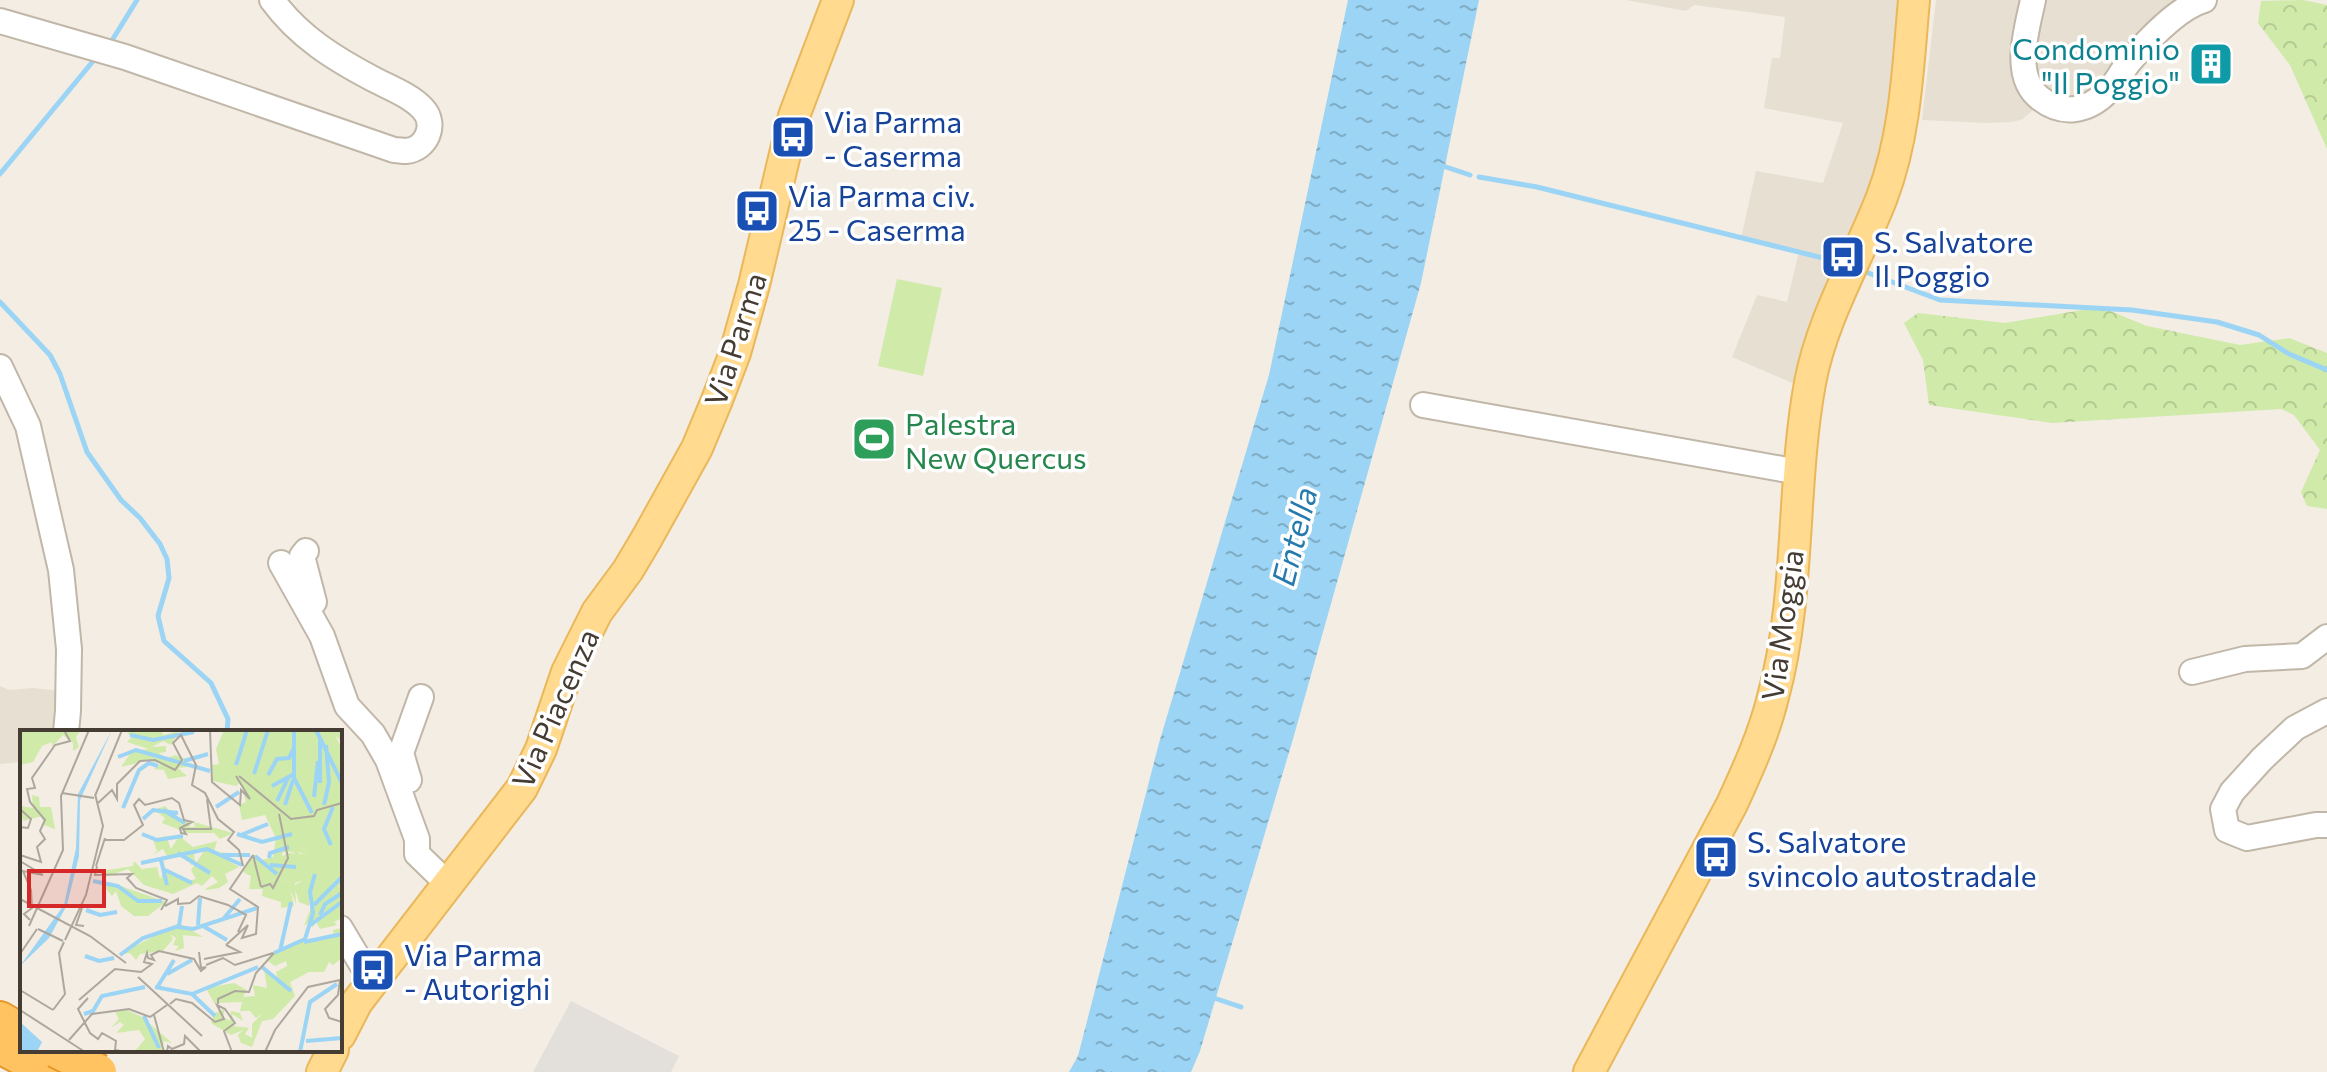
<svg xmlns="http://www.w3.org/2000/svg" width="2327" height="1072" viewBox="0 0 2327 1072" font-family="Commissioner,sans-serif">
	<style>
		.residential { fill: #e7dfd1 }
		.forest { fill: url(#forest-crowns) }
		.pitch { fill: #d0eaa9 }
		.parking { fill: #e3e0dc }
		.water { fill: url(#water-ripples) }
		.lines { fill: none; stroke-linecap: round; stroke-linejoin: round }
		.stream { stroke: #9bd4f4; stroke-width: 5 }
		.minor-casing { stroke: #c1b7a8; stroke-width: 28 }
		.major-casing { stroke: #eab75a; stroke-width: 34 }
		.highway-casing { stroke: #e6972a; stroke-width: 38 }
		.minor { stroke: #fff; stroke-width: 24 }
		.major { stroke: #ffda8f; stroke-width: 30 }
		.highway { stroke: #ffc361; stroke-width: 34 }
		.highway-bridge-casing { stroke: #e6972a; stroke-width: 38; stroke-linecap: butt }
		.highway-bridge { stroke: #ffc361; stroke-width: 34 }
		.labels { text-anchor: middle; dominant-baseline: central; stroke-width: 7; stroke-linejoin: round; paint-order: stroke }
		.culture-label { font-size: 30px; fill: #0d838f; stroke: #fff; text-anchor: end }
		.transit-label { font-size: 30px; fill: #164399; stroke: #fff; text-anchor: start }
		.street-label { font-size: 30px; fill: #453d33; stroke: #fff }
		.leisure-label { font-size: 30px; fill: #27864d; stroke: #fff; text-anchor: start }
		.water-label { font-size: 32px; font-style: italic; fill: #267aad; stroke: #fff }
		.inset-river { fill: none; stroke: #9bd4f4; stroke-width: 4 }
		.inset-road { fill: none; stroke: #ada79d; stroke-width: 2 }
		.view { fill: #d62828; fill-opacity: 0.15; stroke: #d62828; stroke-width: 4 }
		.inset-edge { fill: none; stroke: #453d33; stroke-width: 4 }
	</style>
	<defs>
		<pattern id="forest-crowns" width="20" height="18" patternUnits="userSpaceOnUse" patternTransform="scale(2)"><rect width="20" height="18" fill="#d0eaa9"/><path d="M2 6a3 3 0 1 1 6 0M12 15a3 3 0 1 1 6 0" fill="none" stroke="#b4ca92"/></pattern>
		<pattern id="water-ripples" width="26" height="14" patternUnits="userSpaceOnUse" patternTransform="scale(2)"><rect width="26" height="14" fill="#9bd4f4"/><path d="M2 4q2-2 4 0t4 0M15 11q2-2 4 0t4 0" fill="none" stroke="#80adc6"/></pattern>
	</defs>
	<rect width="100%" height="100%" fill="#f3ede3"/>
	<path class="residential" d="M1626,0H1901L1883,159L1797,385L1732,357L1757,295L1787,302L1799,251L1741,238L1756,171L1823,183L1843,123L1764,108L1772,58H1780L1785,17L1694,5L1686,11Z
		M1936,0H2175L2152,17L2117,63L2098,93L2035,108L2023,119L2012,122L1985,123L1922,120Z
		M0,686L9,690L33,688L60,691L56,732H22V762L0,764Z"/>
	<path class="forest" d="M2303,0L2327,5V149L2290,65L2258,23L2261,1Z
		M2100,307L2147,326L2240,345L2289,338L2327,353V509L2307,506L2301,492L2320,450L2294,415L2281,409L2052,423L1929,405L1923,360L1904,323L1918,313L2005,323Z"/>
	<path class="pitch" d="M897,279L942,288L923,376L878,366Z"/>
	<path class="parking" d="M571,1001L679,1056L671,1072H533Z"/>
	<path class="water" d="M1348,0H1479L1421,283L1293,739L1200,1051L1191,1072H1069L1078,1056L1159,743L1269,375Z"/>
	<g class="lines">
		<path class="stream" d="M111,42L137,0
			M1440,165L1470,175
			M0,174L94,60
			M1479,177L1537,187L1839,262
			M1863,271L1940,300L2132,310L2217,322L2259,335L2289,354L2327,370
			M0,302L50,355L60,374L87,452L121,500L140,518L160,544L167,559L169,578L158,616L164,641L211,683L228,719L227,732
			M1211,997L1241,1007"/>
		<g class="minor-casing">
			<path id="minor" d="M2033,0C2027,29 2011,77 2041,99C2063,116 2088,111 2107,92C2116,84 2121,72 2129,62C2147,41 2177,8 2204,0
				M0,21L125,57L394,150C398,150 402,151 406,151C427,149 437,124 423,109C411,96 391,88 375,80C335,59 299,37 272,0
				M0,367L28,426L61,570L69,649L68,711L66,732
				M1423,405L1799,472
				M306,551L302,556L314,602
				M281,563L322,636L347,706L373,734L388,760L417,839V854L448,884
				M2192,672L2245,659L2302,656L2327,637
				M2327,711L2295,728L2262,759L2232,792L2223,809L2227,830L2247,838L2316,825H2327
				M409,780L401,753L421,697
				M340,928L373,983"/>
		</g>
		<g class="major-casing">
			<path id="major" d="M340,1035L357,1002L522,788L541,749L567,672L597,612L628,570L647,538L697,448L717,400L735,353L754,285L794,116L838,0
				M322,1072L333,1050
				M1589,1072L1732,804C1748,769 1764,734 1773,697C1801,595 1791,487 1810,383C1822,318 1858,259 1882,197C1906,134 1908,66 1914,0"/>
		</g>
		<g class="highway-casing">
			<path id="highway" d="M0,1019L22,1032
				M0,1046L49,1072"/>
		</g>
		<use href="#minor" class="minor"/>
		<use href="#major" class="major"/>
		<use href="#highway" class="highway"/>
		<g class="highway-bridge-casing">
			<path id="highway-bridge" d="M56,1050L99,1072"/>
		</g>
		<use href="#highway-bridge" class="highway-bridge"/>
	</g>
	<defs>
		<g id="building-square" transform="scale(2.3)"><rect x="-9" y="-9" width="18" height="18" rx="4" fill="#0f9aa8" stroke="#fff"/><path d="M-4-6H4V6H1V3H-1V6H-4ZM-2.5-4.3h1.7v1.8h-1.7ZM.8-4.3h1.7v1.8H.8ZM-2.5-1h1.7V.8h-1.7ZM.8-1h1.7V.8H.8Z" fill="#fff"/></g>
		<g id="bus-square" transform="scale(2.3)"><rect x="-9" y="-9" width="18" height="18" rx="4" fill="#1a4fb4" stroke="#fff"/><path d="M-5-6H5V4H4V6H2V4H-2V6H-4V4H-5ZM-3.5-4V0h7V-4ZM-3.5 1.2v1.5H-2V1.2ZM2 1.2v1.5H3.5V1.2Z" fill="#fff"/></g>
		<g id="stadium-square" transform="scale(2.3)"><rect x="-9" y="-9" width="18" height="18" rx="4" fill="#2e9e5b" stroke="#fff"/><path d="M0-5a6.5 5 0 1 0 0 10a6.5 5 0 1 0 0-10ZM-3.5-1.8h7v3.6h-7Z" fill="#fff"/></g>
	</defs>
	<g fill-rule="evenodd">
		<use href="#building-square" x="2211" y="64"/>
		<use href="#bus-square" x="793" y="137"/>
		<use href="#bus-square" x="757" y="211"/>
		<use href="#bus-square" x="1843" y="257"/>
		<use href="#stadium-square" x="874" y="439"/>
		<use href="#bus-square" x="1716" y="857"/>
		<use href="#bus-square" x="373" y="970"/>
	</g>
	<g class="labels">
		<g class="culture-label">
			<text x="2180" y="47">Condominio<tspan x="2180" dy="34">"Il Poggio"</tspan></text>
		</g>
		<g class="transit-label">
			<text x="824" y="120">Via Parma<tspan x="824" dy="34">- Caserma</tspan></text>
			<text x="788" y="194">Via Parma civ.<tspan x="788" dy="34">25 - Caserma</tspan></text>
			<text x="1874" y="240">S. Salvatore<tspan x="1874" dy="34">Il Poggio</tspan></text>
			<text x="1747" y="840">S. Salvatore<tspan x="1747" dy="34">svincolo autostradale</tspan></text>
			<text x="404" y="953">Via Parma<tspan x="404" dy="34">- Autorighi</tspan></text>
		</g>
		<g class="street-label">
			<text transform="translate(734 339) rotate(-72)">Via Parma</text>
			<text transform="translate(1781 625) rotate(-82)">Via Moggia</text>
			<text transform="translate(554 708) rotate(-66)">Via Piacenza</text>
		</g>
		<g class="leisure-label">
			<text x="905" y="422">Palestra<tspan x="905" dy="34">New Quercus</tspan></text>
		</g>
		<g class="water-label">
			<text transform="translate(1293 536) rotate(-76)">Entella</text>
		</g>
	</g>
	<g transform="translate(20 730)">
		<rect width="322" height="322" fill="#f3ede3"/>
		<path d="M288,114L297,125L322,137V165L312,160L321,157L314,150L304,156L288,148L275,153L276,174L269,157L261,153L270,151V139L283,131L264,123L285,124L288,121L281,118Z" fill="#d0eaa9"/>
		<path d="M0,0H61L56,7L59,17L53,21V13L43,5L32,17V12L22,16L13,32L0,35ZM118,0H142L143,5L159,1L151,15L143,11L132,17L146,16V22L139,23L146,29L155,25L168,30L167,37L158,38L167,46L148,49L144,40L134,39L141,34L129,30L101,37L112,21L129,19L107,12L112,7L107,3ZM204,0H322V12L315,5L322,19V137L298,127L288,115L281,118L288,121L285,124L278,122L282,127L272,122H263L262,126L271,123L284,131L270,139V151L261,153L269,154L274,176L261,178V172L242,166L243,159H229L231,146L223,142L234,124L242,130L253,127L256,108L245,85L222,90L219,75L226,72L221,52L216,56L193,51L192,35L199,34L196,19ZM12,65L19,67L20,77H31L35,99L24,95L22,86L3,91L0,76L13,78ZM145,76L159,90L171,92L169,97H175L174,92L213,103L200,109L194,103H168L142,93L145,88L134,80ZM146,106L151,119L159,106L173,117L197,111L194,122L210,123L209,131L219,137L205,144L208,152L199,158L187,160L185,159L198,152L192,146L182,156L177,153L153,164L124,155L108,139L85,147L82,141L113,136L114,131L122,139L137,137L140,149L144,141L168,151L176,149L171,140L184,121H174L175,134L170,135V130L159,127H168L165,123L147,126L143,119L132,125L137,121L133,110ZM287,147L304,156L310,149L319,153V159H312L322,165V188L314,192L317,195L300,199L295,190L293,198L290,191L284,196L293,172L289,165V176L279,172L274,156ZM70,152L98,155L146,172L128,186H114L101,176L96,161L92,166L83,155ZM159,193L183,207L163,205L164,218L155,221L159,216L153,215L156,208L150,204L153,209L143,221L120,224L116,230L110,223L98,225ZM322,198V228L313,235L309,232L304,242H289L270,252L275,266L253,289L242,291L232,317L221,313L218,305L223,300L211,305L191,293L195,283L205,279L203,287L210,291L211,281L220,283L223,291L212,284L214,296L229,298L225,304L232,308V294L243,283L236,288L230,281H220L222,272L194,273L186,258L214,253L227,260L223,267L235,266L233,255L247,258L244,239L258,251L256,242L267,236L266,231L255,236L248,231L255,223L284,210L314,206L313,200ZM107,280L122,287L152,313L144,311L141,322H114L125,309L119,300L96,303L104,295L100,292L91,298L99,289L95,282Z" fill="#d0eaa9"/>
		<path d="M92,0L60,70L59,126L47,175L29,208L0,236L44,175L56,118L58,64ZM0,292L22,312L17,322L0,320Z" fill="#9bd4f4"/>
		<path class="inset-river" d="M274,0V48L292,83M296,0L322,53M110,5L133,10L174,2M98,27L116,20L190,41M164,31L188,24M216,35L227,0M234,44L248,0M248,45L257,29L269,28L274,18M300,53V7M252,56L274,44M294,67L298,31M257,71L269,46M265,75L273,50M304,75L309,52L306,15M196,77L219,62M103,78L119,40L129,33L138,36M143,80L165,93M123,89L133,80L158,83M122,104L137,110L163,106M217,104L242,112L272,104M221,105L248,94M311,115L304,99L313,77M158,123L190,143M202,125H230M235,126L257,144M249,128L250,123L269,117M141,130L147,155M121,133L187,119L222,135M250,135L276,137M143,139L172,153M73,151L98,156L118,171H142M294,175L322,147M66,180L80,185L97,182M300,185L305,174L322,163M204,188L220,169M178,195L180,168M183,196L207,210M289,196L322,172M158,197L173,199L237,178M284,212L322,204M260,221L271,172M254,223L285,209L293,183L290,162L295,144M100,225L123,208L159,196L162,176M65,226L79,231L94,228M242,237L271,261M147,244L172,230M138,256L154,230M135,257L172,264L238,237M172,264L195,286M64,284L73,281L82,266L125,257M124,286L139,318M286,311L322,308M280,322L290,272L317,254"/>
		<path class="inset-road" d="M190,0L192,52L220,75L221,60L230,69L216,46M219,46L271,89L294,86L297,80L322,73M42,63L74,68M75,66L102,0M78,73L92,60L97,69V54L120,31L135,30L155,40L162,30L153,13L161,5L176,35L172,55L185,63L198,89L214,102L208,110L219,120L223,136M0,79L11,89L8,98L0,97M85,110H104L123,95L114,75L119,69L125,75L152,68L159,73L164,90L172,92L160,98L161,103L166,104L163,99H191L187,69M0,125L21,132L17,117L25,109L20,101L25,90L10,72L7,59L15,58L12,48L35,15L50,11L44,0M233,125L241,157M0,131L23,145L3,141L11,160L12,178L4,184L10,190M76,136L85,108M77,136L75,145L112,144L107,148L116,158L147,170L141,180M241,157L250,154L253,158L268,128L259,84M0,169L70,206L106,233M145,176L158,169V174L170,173L179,166L208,175L226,185L218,202M62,178L56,195L64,196M228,195L222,208L236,204L238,177L210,159L233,125M9,196L43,120L41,66L69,0M18,199L43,211M45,210L66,165L83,96L75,64M206,215L228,195M0,224L17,199M184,229L220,222L206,215M186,235L203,228L215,235L253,223M118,247L182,306M320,250L318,265L305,279L309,288L322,292M0,260L33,280M68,268L58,279L70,303L78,309L82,303L96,311L95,320L106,322M59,270L95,239L121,242L132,234L124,232L127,223L128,228L134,230L131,225L139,221L174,229L181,241L186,237L181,238L179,222M150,274L156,269L172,273L195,292L204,289L197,275L205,279L215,293L204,301L212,322M198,274V269L215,261L229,262L236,243L254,223M0,280L65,322M33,280L45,264L39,223L44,212M134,285L144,322M49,310L72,284L109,279L130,287L147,275M147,322L148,316L152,319L164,314L165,306L181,322M245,322L255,300L288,257L320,250"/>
		<path class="view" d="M9,141H84V176H9Z"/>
		<rect width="322" height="322" class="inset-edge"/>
	</g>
</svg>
